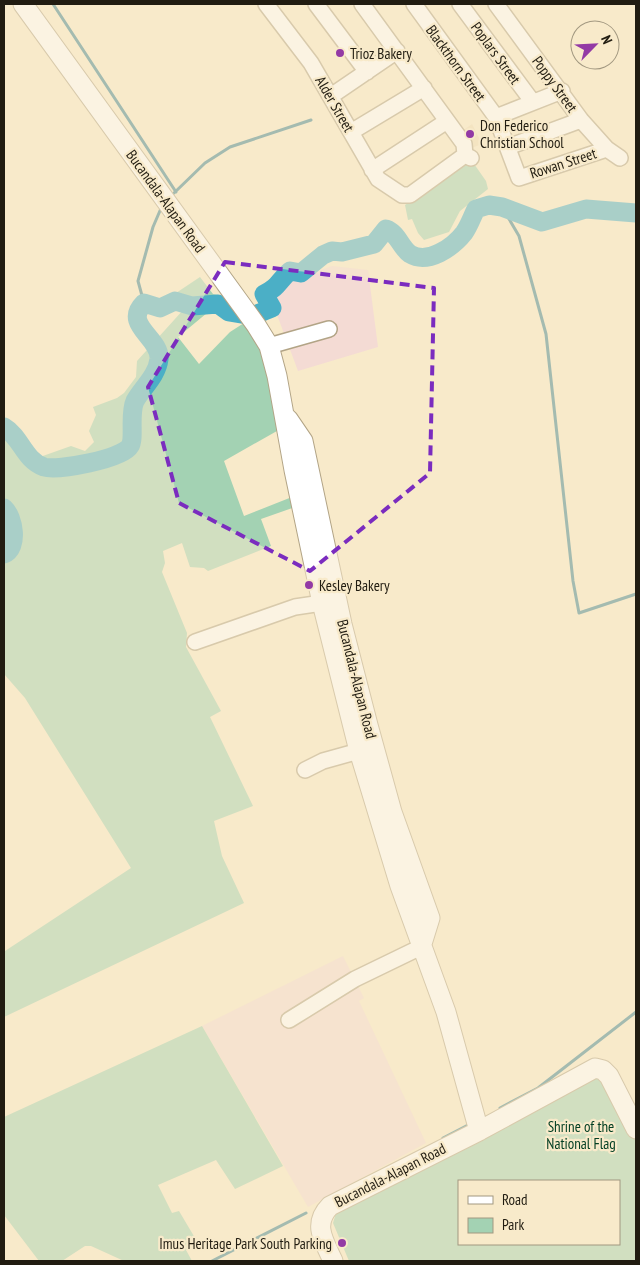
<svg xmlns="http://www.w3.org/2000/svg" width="640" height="1265" viewBox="0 0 640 1265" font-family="'PT Sans Narrow',sans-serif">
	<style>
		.built { fill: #efdeb7 }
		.industrial { fill: #f4dbd4 }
		.green { fill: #a3d2b3; fill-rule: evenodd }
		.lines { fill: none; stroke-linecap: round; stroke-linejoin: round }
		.stream { stroke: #3e8390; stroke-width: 3 }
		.river { stroke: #4bafc6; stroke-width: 19 }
		.minor-casing { stroke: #b2a486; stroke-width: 18 }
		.major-casing { stroke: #b2a486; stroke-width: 21 }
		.minor { stroke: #fff; stroke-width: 15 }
		.major { stroke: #fff; stroke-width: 19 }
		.marked { fill: none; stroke: #7b2cbf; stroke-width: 4; stroke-dasharray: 10 6; stroke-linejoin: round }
		.poi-dot { fill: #933aa5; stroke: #f8eaca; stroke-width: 2 }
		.labels { text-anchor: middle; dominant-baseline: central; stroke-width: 4.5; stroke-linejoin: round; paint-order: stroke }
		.poi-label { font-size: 15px; fill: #211c11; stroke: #f8eaca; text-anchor: start }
		.street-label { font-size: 15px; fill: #211c11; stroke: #f8eaca }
		.park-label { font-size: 15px; fill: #044024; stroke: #f8eaca }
	</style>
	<rect width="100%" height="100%" fill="#f8eaca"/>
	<path class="built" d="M472,124L482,144L469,149L461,132Z"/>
	<path class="industrial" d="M332,266L368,270L378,347L298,371L270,296L290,281Z
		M343,956L364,998L359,1001L426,1143L308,1207L202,1026Z"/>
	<path class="green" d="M472,161L486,181L488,189L460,211L449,232L424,240L418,233L412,219L408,220L405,205Z
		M200,277L213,294L229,298L247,318L228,321L213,308L178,337L199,364L230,332L244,323L260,347L284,427L224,461L244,516L297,495L298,506L261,519L271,546L208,571L204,568L190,567L182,543L163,551L165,563L162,572L187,633L186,647L221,711L210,717L253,806L214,821L222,856L244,903L4,1017V950L5,951L131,868L25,698L4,674V417L40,457L71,446L85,451L94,442L89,431L96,415L93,407L117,398L124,393L136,377L137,361L184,309L173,295Z
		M202,1026L283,1166L235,1189L216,1160L158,1185L172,1213L179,1211L198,1243L186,1250L192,1261H124L91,1246H85L62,1261H39L4,1215V1117Z
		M591,1075L600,1076L609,1087L636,1140V1261H349L333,1223L336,1213ZM459,1181H619V1244H459Z"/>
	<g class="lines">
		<path class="stream" d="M53,4L176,192
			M174,193L205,163L230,147L311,120
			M502,207L519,236L546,334L573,581L579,613L636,594
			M144,303L138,281L153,227L162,206
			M500,1108L538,1088L636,1012
			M443,1138L470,1124
			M212,1261L306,1213"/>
		<path class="river" d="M257,314L272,308L264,294C279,287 278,281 290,271L301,273L323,255L332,251L342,252L374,244L386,229C398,233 400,247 410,254C428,265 453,247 464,233C469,226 472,217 476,209L489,205L502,207L542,222L586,209L636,213
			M4,427C21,437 24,460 44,467C57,471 123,459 130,446C135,438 129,414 135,401C143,387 157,376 159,359C161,338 122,325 144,303L160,308L175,301L192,306L218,304L229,312L247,315
			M4,508C14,517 19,548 4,554"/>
		<g class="minor-casing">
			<path id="minor" d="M266,4L311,63L378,179L402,195H410L465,155
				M316,4L367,72
				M362,4L464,144L465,155L471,158
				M414,4L496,117L519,178L607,149
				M460,4L532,101
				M496,4L581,120L607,149L620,158
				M331,96L397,51
				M496,117L562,91
				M351,132L424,88
				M508,147L581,120
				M372,170L447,121
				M269,346L329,329
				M195,642L295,607L322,603
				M305,770L323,761L359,751
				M289,1020L355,979L421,947"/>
		</g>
		<g class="major-casing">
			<path id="major" d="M23,4L256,325L269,346L277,376L294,470L322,603L359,751L400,886L446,1012L479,1131
				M288,419L303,441L342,624L368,725L392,812L430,918L421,947
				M333,1261C324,1241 312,1224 330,1206L479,1131L595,1068L603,1070L609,1076L636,1129"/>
		</g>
		<use href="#minor" class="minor"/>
		<use href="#major" class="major"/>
	</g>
	<path d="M0 0H640V1265H0ZM225,262L434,288L430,473L310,571L179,503L148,387Z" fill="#f8eaca" fill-opacity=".55" fill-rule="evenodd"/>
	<path class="marked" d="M225,262L434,288L430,473L310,571L179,503L148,387Z"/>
	<g class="poi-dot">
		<circle cx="340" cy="53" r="5"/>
		<circle cx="470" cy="134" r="5"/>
		<circle cx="309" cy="585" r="5"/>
		<circle cx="342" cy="1243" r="5"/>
	</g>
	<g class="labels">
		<g class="poi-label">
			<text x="350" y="53">Trioz Bakery</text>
			<text x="480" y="125">Don Federico<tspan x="480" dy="17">Christian School</tspan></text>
			<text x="319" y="585">Kesley Bakery</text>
			<text x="332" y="1243" text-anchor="end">Imus Heritage Park South Parking</text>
		</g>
		<g class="street-label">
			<text transform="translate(496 53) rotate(54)">Poplars Street</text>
			<text transform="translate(456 63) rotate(54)">Blackthorn Street</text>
			<text transform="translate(555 84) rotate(54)">Poppy Street</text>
			<text transform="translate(335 104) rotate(60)">Alder Street</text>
			<text transform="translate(563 163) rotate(-18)">Rowan Street</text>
			<text transform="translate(166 201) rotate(54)">Bucandala-Alapan Road</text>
			<text transform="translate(357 679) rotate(76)">Bucandala-Alapan Road</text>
			<text transform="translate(390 1175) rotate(-27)">Bucandala-Alapan Road</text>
		</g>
		<g class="park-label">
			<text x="581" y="1126">Shrine of the<tspan x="581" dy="17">National Flag</tspan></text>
		</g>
	</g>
	<rect width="640" height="1265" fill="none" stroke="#211c11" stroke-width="10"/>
	<rect x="458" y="1180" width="162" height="65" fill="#f8eaca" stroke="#a29880"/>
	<rect x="468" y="1196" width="25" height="8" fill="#ffffff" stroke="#a29880"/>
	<text x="502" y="1205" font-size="15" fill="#211c11">Road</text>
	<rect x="468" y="1218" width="25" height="15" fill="#a3d2b3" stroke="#a29880"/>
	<text x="502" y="1230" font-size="15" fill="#211c11">Park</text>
	<g transform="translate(595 45) rotate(66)"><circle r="24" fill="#f8eaca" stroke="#a29880"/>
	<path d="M0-4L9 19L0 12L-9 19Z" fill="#933aa5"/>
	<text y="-8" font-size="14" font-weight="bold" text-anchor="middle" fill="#211c11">N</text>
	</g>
</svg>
